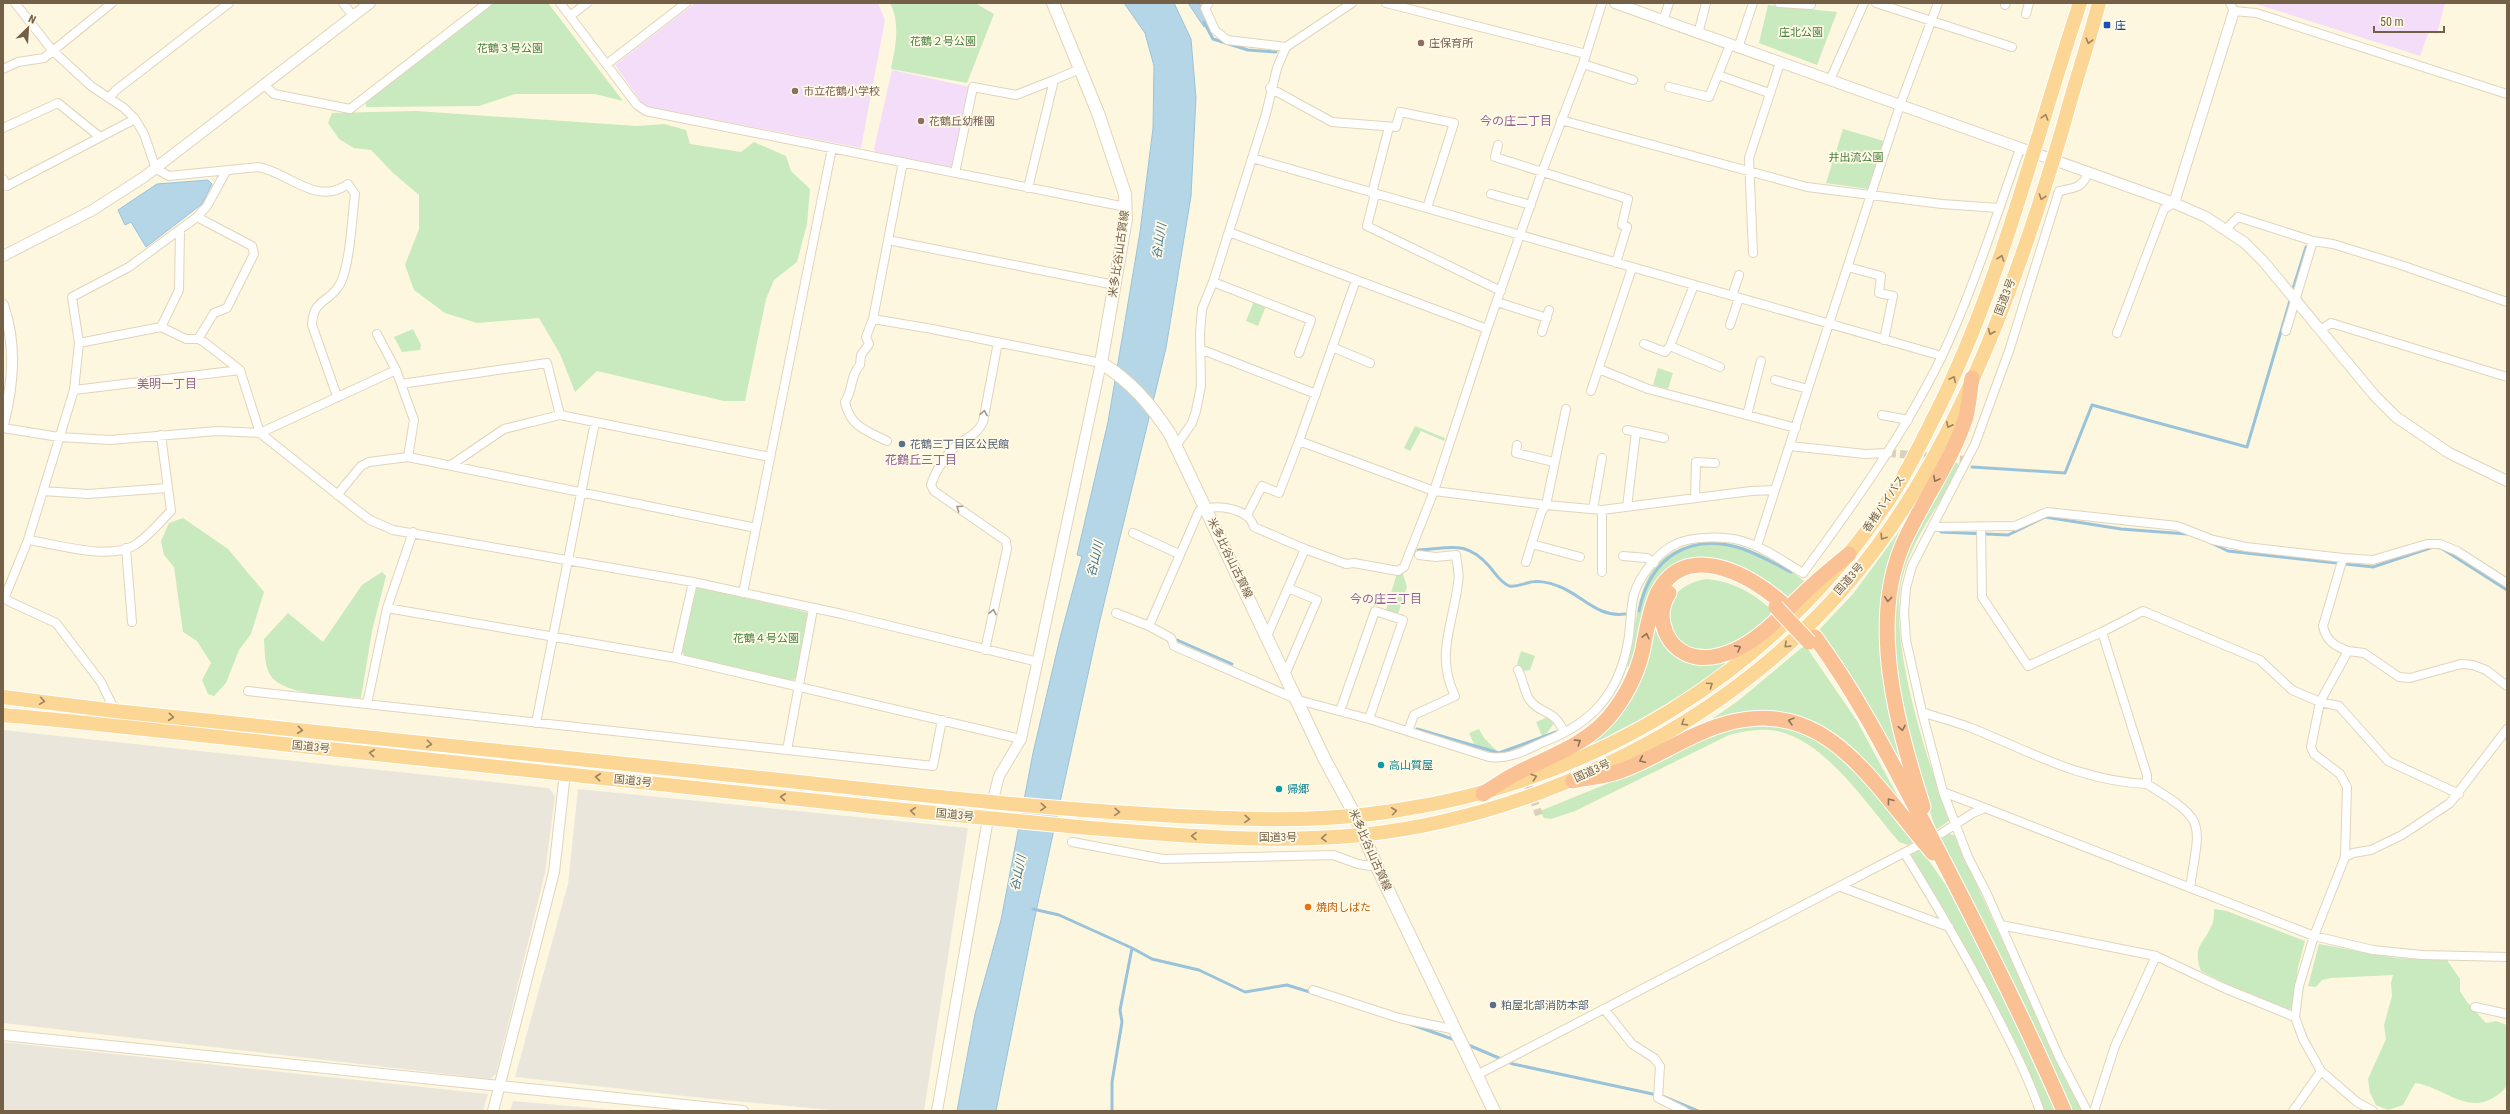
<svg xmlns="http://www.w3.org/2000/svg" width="2510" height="1114" viewBox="0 0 2510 1114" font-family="'Roboto Condensed','Noto Sans JP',sans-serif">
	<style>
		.industrial { fill: #ebe6dc }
		.education { fill: #f4ddf9 }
		.green { fill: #c8eabe }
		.water { fill: #b4d6e7; stroke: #9ac3d9 }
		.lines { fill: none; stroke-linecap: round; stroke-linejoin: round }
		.stream { stroke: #9ac3d9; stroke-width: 3 }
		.minor-tunnel { stroke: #dbd1ba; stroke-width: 8; stroke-dasharray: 8 4; stroke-linecap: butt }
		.minor-casing { stroke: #e1d4bc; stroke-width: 10 }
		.tertiary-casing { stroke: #e1d4bc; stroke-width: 12 }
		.secondary-casing { stroke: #e3d4b7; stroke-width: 14 }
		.trunk-casing { stroke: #fff; stroke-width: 16 }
		.motorway-casing { stroke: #fff; stroke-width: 17 }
		.minor { stroke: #fff; stroke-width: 8 }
		.tertiary { stroke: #fff; stroke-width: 10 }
		.secondary { stroke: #fff; stroke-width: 12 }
		.trunk { stroke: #fcd695; stroke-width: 14 }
		.motorway { stroke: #fac194; stroke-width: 15 }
		.motorway-bridge-casing { stroke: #fff; stroke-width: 17; stroke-linecap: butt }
		.motorway-bridge { stroke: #fac194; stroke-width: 15 }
		.oneway { stroke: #9d835e }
		.oneway2 { stroke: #a59787 }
		.oneway3 { stroke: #8f7356 }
		.transit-dot { fill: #1a4fb4; stroke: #fffae7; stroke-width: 1.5 }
		.education-dot { fill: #8d6e63; stroke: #fffae7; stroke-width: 1.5 }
		.service-dot { fill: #5c6f8a; stroke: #fffae7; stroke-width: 1.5 }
		.culture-dot { fill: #0f9aa8; stroke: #fffae7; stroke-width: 1.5 }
		.food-dot { fill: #e8710a; stroke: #fffae7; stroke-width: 1.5 }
		.labels { text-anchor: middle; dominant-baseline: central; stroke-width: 3.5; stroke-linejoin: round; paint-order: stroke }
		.transit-label { font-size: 11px; fill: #164399; stroke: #fffae7; text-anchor: start }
		.park-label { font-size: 11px; fill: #488040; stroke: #fffae7 }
		.education-label { font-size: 11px; fill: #785e54; stroke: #fffae7; text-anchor: start }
		.street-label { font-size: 11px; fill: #745f47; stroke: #fffae7 }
		.service-label { font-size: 11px; fill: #4e5e75; stroke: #fffae7; text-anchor: start }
		.culture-label { font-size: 11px; fill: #0d838f; stroke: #fffae7; text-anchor: start }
		.food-label { font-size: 11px; fill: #c56008; stroke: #fffae7; text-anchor: start }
		.neighbourhood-label { font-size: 12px; fill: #906298; stroke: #fffae7 }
		.water-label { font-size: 12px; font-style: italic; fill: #427590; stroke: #fffae7 }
	</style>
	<rect width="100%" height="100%" fill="#fdf7e0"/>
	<path class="industrial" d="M3,730L549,788L555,796L545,873L496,1074L490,1079L3,1023Z
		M578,789L968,828L924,1111H841L702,1098L515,1077L568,884Z
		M3,1042L488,1094L483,1111H3Z
		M513,1101L627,1111H510Z"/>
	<path class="education" d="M695,3H878L885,20L861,148L644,106L615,65Z
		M2253,3H2445L2437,34L2429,32L2420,56Z
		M892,70L970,87L953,164L950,167L876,152L874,149Z"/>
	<path class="green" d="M494,3H548L623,101L595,94H515L479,106L366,107V102Z
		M890,3H975L994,14L967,83L891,69C895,49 901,23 890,3Z
		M1768,5L1837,12L1817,65L1759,43Z
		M416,111L637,126L664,124L686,130L690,144L741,152L754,142L786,156L791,171L810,189L807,224L797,262L774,280L766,299L745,401H724L597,371L575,392L560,354L539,318L477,323L445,313L414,290L405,265L419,229V195L393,173L371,150L354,148L339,139L328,123L332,113Z
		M1843,129L1884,141L1868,189L1826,183Z
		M1254,301L1266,306L1258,326L1246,321Z
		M413,329L421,345L420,350L402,352L394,337Z
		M1658,368L1673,373L1668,389L1653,385Z
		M1415,426L1445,438L1444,441L1421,431L1410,451L1404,448Z
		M1952,462L1958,463V471C1939,506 1911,540 1902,579C1887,637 1927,763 1950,820L1936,830C1914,763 1894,696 1894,625C1894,614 1891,600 1894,589C1906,543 1930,503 1952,462Z
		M1912,514L1884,599L1915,793L1817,632L1853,594Z
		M183,518L228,549L264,592L251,634L239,650L226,683L214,696L208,694L202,680L211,663L197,641L183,632L174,567L164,555L161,541L169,523Z
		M1721,542C1752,547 1781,562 1805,582L1787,601L1757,577L1676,569L1632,668L1627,666C1643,600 1633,543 1721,542Z
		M382,572L386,576L372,631L361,698C338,696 280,696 269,673C264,663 265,650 264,639L288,613L323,642L362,585Z
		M1397,573L1403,574L1407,587L1398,614L1386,610Z
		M1706,579C1734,581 1755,594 1775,613C1761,626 1746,641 1728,648C1668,670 1641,590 1706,579Z
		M699,587L806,612L809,615L796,678L792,681L685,656L682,652L695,590Z
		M1653,618L1669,647L1732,658C1694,693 1625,736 1576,751L1611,719Z
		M1805,645L1857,721L1903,806L1804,721L1696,730L1738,701Z
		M1521,651L1535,656L1530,670L1523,671L1517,664Z
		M1548,717L1554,723L1547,733L1542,736L1536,722Z
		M1789,725L1842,752L1915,841L1908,845L1899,842C1868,806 1826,741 1777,731C1761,728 1744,731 1729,735L1575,811L1551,819L1544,818L1540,811L1609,783L1694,741L1730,726Z
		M1479,729L1484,738L1499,753L1475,746L1469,733Z
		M1949,834L1954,835L2055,1056L2084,1111H2067L1939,839Z
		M1921,849L1947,887L2004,997L2055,1111H2044L2024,1062L1950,920L1911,858L1913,853Z
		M2214,909L2227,911L2305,941L2298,967L2293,1006L2289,1010L2244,993L2201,971C2192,946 2203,945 2212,925C2214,921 2214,914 2214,909Z
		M2319,944L2396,958L2447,960L2460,979V991L2467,1002L2486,1023L2496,1021L2507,1025V1085C2504,1091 2499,1094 2493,1098C2466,1114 2441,1086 2415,1083L2403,1105L2388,1110L2376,1105L2370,1093L2368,1079L2386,1039L2384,1025L2392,996L2391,983L2393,975L2331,978L2322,980L2316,987L2308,986Z"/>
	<path class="water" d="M1124,3H1174L1191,39L1196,98L1191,196L1166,348L1099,624L1034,921L996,1111H957L975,1014L1001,920L1033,753L1060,638L1082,556L1077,555L1108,422L1140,232L1153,128L1154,66L1145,33Z
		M1188,3H1199L1211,22L1204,27Z
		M208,180L212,184L202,204L146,247L131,222L125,225L118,210L157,184Z"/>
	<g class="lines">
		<path class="stream" d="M1204,22L1213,39L1248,50L1276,52
			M2292,292L2306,247
			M1972,467L2065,473L2092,405L2247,447L2291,297
			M1941,532L2008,535L2045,517L2121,529L2187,534
			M2211,543L2228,551L2373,567L2433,547L2441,548L2507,590
			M1418,550C1449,549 1465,539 1489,566C1495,573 1500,582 1509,586C1516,587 1520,585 1527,583C1536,580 1549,582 1558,586C1581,594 1597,618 1625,614
			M1639,611C1650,557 1689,532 1743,549C1760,555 1775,564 1791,572
			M1177,640L1232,664
			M1417,729L1499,753L1556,732
			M1033,909L1059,915L1132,948L1120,1010L1122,1022L1112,1082V1111
			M1132,948L1152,959L1199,970L1245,992L1287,985L1313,993
			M1410,1024L1455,1040
			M1466,1044L1513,1064L1662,1096L1698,1111"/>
		<path class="minor-tunnel" d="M1888,453L1966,460
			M1525,775L1539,815"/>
		<g class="minor-casing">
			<path id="minor" d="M15,3L52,50L91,86L124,108L135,119L144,134L156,169L169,176L258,167C289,172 316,207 348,184L355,194C352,217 350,266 340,284C330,303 313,298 312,325L337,396
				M343,3L353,16
				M560,3L637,105L646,111L1126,207
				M1209,3L1205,8L1215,30L1227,40L1286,47
				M1386,3L1586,54
				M1602,3L1583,64L1542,172L1487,329L1434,491L1404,567L1398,571L1354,563L1346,564L1305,549L1254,527C1249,508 1215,503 1199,511L1149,626L1171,638L1174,646L1298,700L1369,719L1489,757C1511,760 1527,749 1546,741C1594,722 1619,692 1628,642C1631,626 1630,609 1634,594C1640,575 1658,552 1676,544C1692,536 1725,536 1742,541C1764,547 1784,562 1803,573C1854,504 1904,434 1942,356C1973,290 1995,219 2020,149
				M1779,3L1811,5
				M1876,3L2012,47
				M2230,3L2234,11L2256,13L2507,94
				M2005,5L2006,3
				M2026,14L2029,3
				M570,16L587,3
				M1663,21L1669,3
				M1698,34L1706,3
				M1738,48L1753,3
				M607,64L686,3
				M1583,64L1633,80
				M3,69L18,62L44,58L112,3
				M1718,75L1769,93
				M1830,80L1864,3
				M264,85L274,94L350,109L487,3
				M1669,87L1709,97L1730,45
				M1270,88L1332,122L1396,127L1400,112L1454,123L1427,208
				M109,98L116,90L229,3
				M1561,120L1807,187L1942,204L1999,208
				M3,128L58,103L100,137
				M1498,145L1495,157L1628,199L1622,225L1627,227L1616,263
				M1252,158L1942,356
				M955,173L973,87L1016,95L1054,80
				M3,179L7,186L135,119
				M1028,188L1054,80L1080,69
				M1372,193L1389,127
				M1375,194L1367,226L1501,291
				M1491,194L1531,205
				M197,217L252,246L254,254L227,308L214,313L198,339
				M2227,228L2238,217L2313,241L2333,244L2401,265L2507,302
				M1229,232L1487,329
				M888,240L1115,285
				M1753,253L1749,158L1780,63
				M1848,267L1881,276L1879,293L1893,296L1884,340
				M1213,282L1311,320L1299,353
				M1732,296L1739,275
				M1497,302L1547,318
				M873,319L932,329L1101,363
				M1730,325L1739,298
				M161,327L186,339H198L204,342L240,370L260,433L396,370
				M2320,330L2331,323L2507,377
				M2286,331L2313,241
				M1542,332L1549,310
				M2117,333L2164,209L2174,203
				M377,334L396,370L414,420L408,457
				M79,343L161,327L179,290L180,230
				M1644,344L1665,352L1670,346L1694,285
				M1670,346L1720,367
				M1332,347L1370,363
				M1200,349L1316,394
				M1599,369L1648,389L1796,428
				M1775,380L1808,389
				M401,384L547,363L560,415
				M74,390L240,370
				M1591,391L1632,268
				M1747,415L1761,361
				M1882,415L1908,420
				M3,428L59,437L110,440L217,431L260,433L353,507L370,520L393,530L693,582L842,614L1038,662
				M1627,430L1664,438
				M887,441C867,431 850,427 845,402C853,390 850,376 860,365L861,355L869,344L866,337L873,319L903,162
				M1299,441L1356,280
				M1517,445L1516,453L1554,462
				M1176,446L1192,423L1196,411L1201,386L1200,333L1202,309L1213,282L1266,114L1277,68L1286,47L1352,3
				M1790,446L1865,454L1888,453
				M451,465L504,429L560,415L770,457
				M43,491L88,494L167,488
				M337,495L361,466L369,462L408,457L756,528
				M1695,498L1696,462L1715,463
				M1627,507L1636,432
				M1593,509L1602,458
				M1602,510V572
				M1247,515L1262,486L1279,493L1299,441L1434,491L1546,505L1602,510L1751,491L1775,490L1900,105L1938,3
				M1933,527L2015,526L2047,512L2177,526L2213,540L2246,547L2343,558L2373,560L2427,544H2440L2457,551L2507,583
				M1981,529L1982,597L2028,666L2102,632L2147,775V784C2208,822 2200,820 2190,888
				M1133,533L1179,554
				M28,540C57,544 109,561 135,545C149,536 159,523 171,511L161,435
				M1532,544L1580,557
				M1757,546L1775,490
				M126,548L132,622
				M1623,556L1647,558L1654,563
				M2343,558L2323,626C2326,641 2335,646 2348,651L2320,702L2311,747L2314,754L2340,774L2347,787L2345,857L2314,936L2299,986L2295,1017L2303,1039L2321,1071L2357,1102L2373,1111
				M1526,562L1541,513L1546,505L1566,409
				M743,593L832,148
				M387,608L676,658L1021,739
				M1116,613L1149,626
				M2102,632L2143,611L2260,660L2292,690L2320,702L2339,706L2388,761L2459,794
				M1267,636L1305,549
				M985,650L1007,549L1006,541L934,491L931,485C935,472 946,454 957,445C967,437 977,435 983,422L998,342
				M2348,651L2364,653L2399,677L2410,678L2461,664L2473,665L2486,670L2507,686
				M676,658L693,582
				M1518,670C1523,679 1524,691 1529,699C1541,716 1553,707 1564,732
				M1285,675L1317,600L1288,588
				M248,691L933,766L942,720
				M367,704L387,608L413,532
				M115,711L101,682L56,623L4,599L28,540L74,390L79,343L72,297L129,267L197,217L207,206L226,171
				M1340,711L1375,611L1403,620L1369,719
				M1922,712C1939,718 1957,722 1974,729C2033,753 2081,781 2147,784
				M536,723L595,422
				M1408,731L1414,715L1455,696C1435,655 1453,625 1458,583C1460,575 1457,564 1456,555L1436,557L1419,555
				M787,750L813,609
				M1943,792L1985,808
				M1942,833L1973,813L1985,808L2314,936L2373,950L2422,955L2507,957
				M1072,842L1163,859L1333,855L1358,864L1377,867
				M1905,854C1936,904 1965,954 1992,1006C2010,1041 2027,1074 2040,1111
				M2345,857L2353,853L2371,850L2402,835L2450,803L2507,729
				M1841,887L1949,927
				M2001,925L2156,956L2224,988L2295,1017
				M1313,990L1399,1018L1456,1030
				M2475,1007L2507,1014
				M1605,1010L1632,1044L1654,1058L1660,1066L1658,1098L1684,1111
				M1477,1075L1919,845
				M2087,1111L2059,1057L1987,894L1968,857L1943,792L1922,712L1906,640L1904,613L1906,588L1912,566L1975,444L2009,351L2059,191C2075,188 2082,188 2088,173
				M2094,1111L2115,1046L2156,956
				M2293,1111L2321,1071"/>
		</g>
		<g class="tertiary-casing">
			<path id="tertiary" d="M1615,3L2174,203L2206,217L2245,243L2263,261L2375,396L2396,417L2449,453L2507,481
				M2174,203L2234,11
				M3,256L91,211L144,177L370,3
				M3,305C17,345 13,385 3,425
				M3,1035L743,1111
				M493,1111L554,872L565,773
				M937,1111L988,819L999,776L1021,739L1101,363"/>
		</g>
		<g class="secondary-casing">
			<path id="secondary" d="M1053,3L1098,113L1125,194L1126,219L1101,363C1131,381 1151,405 1170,434L1325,760L1355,815L1377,867L1494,1111"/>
		</g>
		<g class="trunk-casing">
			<path id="trunk" d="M3,697L115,711C337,734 559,757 780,780C902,793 1022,807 1144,814C1229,819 1315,824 1399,810C1595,780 1768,674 1881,511C1905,478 1922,441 1940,405C2003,276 2035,138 2080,3
				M3,715C106,724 208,736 310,747C498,766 686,786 874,807C942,814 1010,820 1079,827C1172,835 1268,844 1361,835C1448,826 1529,801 1607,764C1712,715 1807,641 1876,548C1965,428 2021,270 2063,127C2074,85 2088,45 2099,3"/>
		</g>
		<g class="motorway-casing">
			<path id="motorway" d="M1669,593C1653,618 1667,652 1697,657C1709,659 1724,655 1735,650C1762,638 1782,614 1803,594C1817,580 1833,567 1849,554
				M1815,637C1856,693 1887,753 1919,814C1970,912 2020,1010 2064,1111
				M1573,781C1586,778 1601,777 1614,773C1640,766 1674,744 1700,733C1819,681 1866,776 1933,853
				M1483,794C1494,787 1506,778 1519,772C1550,756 1585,745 1609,717C1624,699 1636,676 1642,653C1646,634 1649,612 1657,594C1685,539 1748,574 1781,602
				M1923,807C1898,728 1868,625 1903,544C1922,501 1952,461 1966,417C1969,404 1970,390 1972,378"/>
		</g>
		<use href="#minor" class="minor"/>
		<use href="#tertiary" class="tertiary"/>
		<use href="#secondary" class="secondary"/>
		<use href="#trunk" class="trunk"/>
		<use href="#motorway" class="motorway"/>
		<g class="motorway-bridge-casing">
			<path id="motorway-bridge" d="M1776,607L1809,642"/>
		</g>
		<use href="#motorway-bridge" class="motorway-bridge"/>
	</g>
	<defs><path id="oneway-chevron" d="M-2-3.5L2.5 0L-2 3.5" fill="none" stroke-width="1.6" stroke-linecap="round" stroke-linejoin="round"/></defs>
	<g class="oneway">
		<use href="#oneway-chevron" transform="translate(2089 41) rotate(105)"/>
		<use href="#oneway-chevron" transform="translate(2045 117) rotate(-73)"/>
		<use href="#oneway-chevron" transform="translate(2042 197) rotate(109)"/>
		<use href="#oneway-chevron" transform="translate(2001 258) rotate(-71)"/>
		<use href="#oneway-chevron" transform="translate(1991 332) rotate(113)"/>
		<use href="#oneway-chevron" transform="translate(1953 379) rotate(-64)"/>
		<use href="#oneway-chevron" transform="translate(1949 425) rotate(116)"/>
		<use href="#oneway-chevron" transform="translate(1883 537) rotate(123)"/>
		<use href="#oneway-chevron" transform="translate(1787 645) rotate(136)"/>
		<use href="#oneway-chevron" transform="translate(1710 685) rotate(-35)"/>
		<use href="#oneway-chevron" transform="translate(42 701) rotate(8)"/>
		<use href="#oneway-chevron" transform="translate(171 717) rotate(6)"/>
		<use href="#oneway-chevron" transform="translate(1684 723) rotate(148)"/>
		<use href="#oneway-chevron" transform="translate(300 730) rotate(6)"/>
		<use href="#oneway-chevron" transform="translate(429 744) rotate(6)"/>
		<use href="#oneway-chevron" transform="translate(372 753) rotate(-174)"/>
		<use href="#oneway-chevron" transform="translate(598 777) rotate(-174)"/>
		<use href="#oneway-chevron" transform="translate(1534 777) rotate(-18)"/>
		<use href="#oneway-chevron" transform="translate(783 797) rotate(-174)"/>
		<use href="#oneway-chevron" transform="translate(1043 807) rotate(4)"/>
		<use href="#oneway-chevron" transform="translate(913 811) rotate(-174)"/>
		<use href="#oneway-chevron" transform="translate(1394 811) rotate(-7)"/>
		<use href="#oneway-chevron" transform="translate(1117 812) rotate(3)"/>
		<use href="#oneway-chevron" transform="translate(1247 819) rotate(2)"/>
		<use href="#oneway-chevron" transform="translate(1194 836) rotate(-179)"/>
		<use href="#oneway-chevron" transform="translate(1324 838) rotate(179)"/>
	</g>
	<g class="oneway2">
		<use href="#oneway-chevron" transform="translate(984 413) rotate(-81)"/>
		<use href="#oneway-chevron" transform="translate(959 508) rotate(-146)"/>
		<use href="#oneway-chevron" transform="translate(993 612) rotate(-78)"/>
	</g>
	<g class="oneway3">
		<use href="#oneway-chevron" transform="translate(1936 479) rotate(118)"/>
		<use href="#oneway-chevron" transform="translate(1888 599) rotate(96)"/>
		<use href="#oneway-chevron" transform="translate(1646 636) rotate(-77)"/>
		<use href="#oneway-chevron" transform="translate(1738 648) rotate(-28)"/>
		<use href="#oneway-chevron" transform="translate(1791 721) rotate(-165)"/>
		<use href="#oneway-chevron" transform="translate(1902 728) rotate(79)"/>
		<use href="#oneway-chevron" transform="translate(1578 742) rotate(-33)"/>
		<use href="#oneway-chevron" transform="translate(1642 760) rotate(155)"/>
		<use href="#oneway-chevron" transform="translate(1890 801) rotate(-127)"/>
	</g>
	<rect class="transit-dot" x="2103" y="21" width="8" height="8" rx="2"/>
	<g class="education-dot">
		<circle cx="1421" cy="43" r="4"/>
		<circle cx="795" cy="91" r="4"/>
		<circle cx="921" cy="121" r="4"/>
	</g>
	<g class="service-dot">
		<circle cx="902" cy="444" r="4"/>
		<circle cx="1493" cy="1005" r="4"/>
	</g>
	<g class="culture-dot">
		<circle cx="1381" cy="765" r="4"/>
		<circle cx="1279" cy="789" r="4"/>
	</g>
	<circle class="food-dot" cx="1308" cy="907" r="4"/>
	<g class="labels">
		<g class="transit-label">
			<text x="2115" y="25">庄</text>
		</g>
		<g class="park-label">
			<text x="1801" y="32">庄北公園</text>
			<text x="943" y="41">花鶴２号公園</text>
			<text x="510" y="48">花鶴３号公園</text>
			<text x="1856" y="157">井出流公園</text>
			<text x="766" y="638">花鶴４号公園</text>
		</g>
		<g class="education-label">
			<text x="1429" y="43">庄保育所</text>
			<text x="803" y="91">市立花鶴小学校</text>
			<text x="929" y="121">花鶴丘幼稚園</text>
		</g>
		<g class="street-label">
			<text transform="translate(1119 254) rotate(-82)">米多比谷山古賀線</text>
			<text transform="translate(2005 297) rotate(-69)">国道3号</text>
			<text transform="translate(1884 504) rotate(-56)">香椎バイパス</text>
			<text transform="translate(1230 558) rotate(64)">米多比谷山古賀線</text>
			<text transform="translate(1849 579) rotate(-49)">国道3号</text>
			<text transform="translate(311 747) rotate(6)">国道3号</text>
			<text transform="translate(1592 771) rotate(-25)">国道3号</text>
			<text transform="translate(633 781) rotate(6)">国道3号</text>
			<text transform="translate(955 815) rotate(6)">国道3号</text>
			<text x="1278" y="837">国道3号</text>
			<text transform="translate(1370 850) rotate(66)">米多比谷山古賀線</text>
		</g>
		<g class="service-label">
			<text x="910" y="444">花鶴三丁目区公民館</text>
			<text x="1501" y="1005">粕屋北部消防本部</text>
		</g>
		<g class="culture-label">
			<text x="1389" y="765">高山質屋</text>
			<text x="1287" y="789">帰郷</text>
		</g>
		<g class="food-label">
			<text x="1316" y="907">焼肉しばた</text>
		</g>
		<g class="neighbourhood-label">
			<text x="1516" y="121">今の庄二丁目</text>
			<text x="167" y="384">美明一丁目</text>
			<text x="921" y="460">花鶴丘三丁目</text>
			<text x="1386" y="599">今の庄三丁目</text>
		</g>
		<g class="water-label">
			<text transform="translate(1159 241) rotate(-81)">谷山川</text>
			<text transform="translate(1095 559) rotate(-77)">谷山川</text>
			<text transform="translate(1018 873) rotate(-78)">谷山川</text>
		</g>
	</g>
	<rect width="2510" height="1114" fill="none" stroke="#745f47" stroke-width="8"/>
	<g transform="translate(28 28) rotate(25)" stroke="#fffae7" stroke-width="3" paint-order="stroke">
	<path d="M0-3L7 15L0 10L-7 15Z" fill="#745f47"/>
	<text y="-6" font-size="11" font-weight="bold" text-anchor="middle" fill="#745f47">N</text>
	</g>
	<path d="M2374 26v6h70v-6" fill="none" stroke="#745f47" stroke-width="2"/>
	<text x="2380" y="26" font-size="12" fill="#745f47" stroke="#fffae7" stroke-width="3" paint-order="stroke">50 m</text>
</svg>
